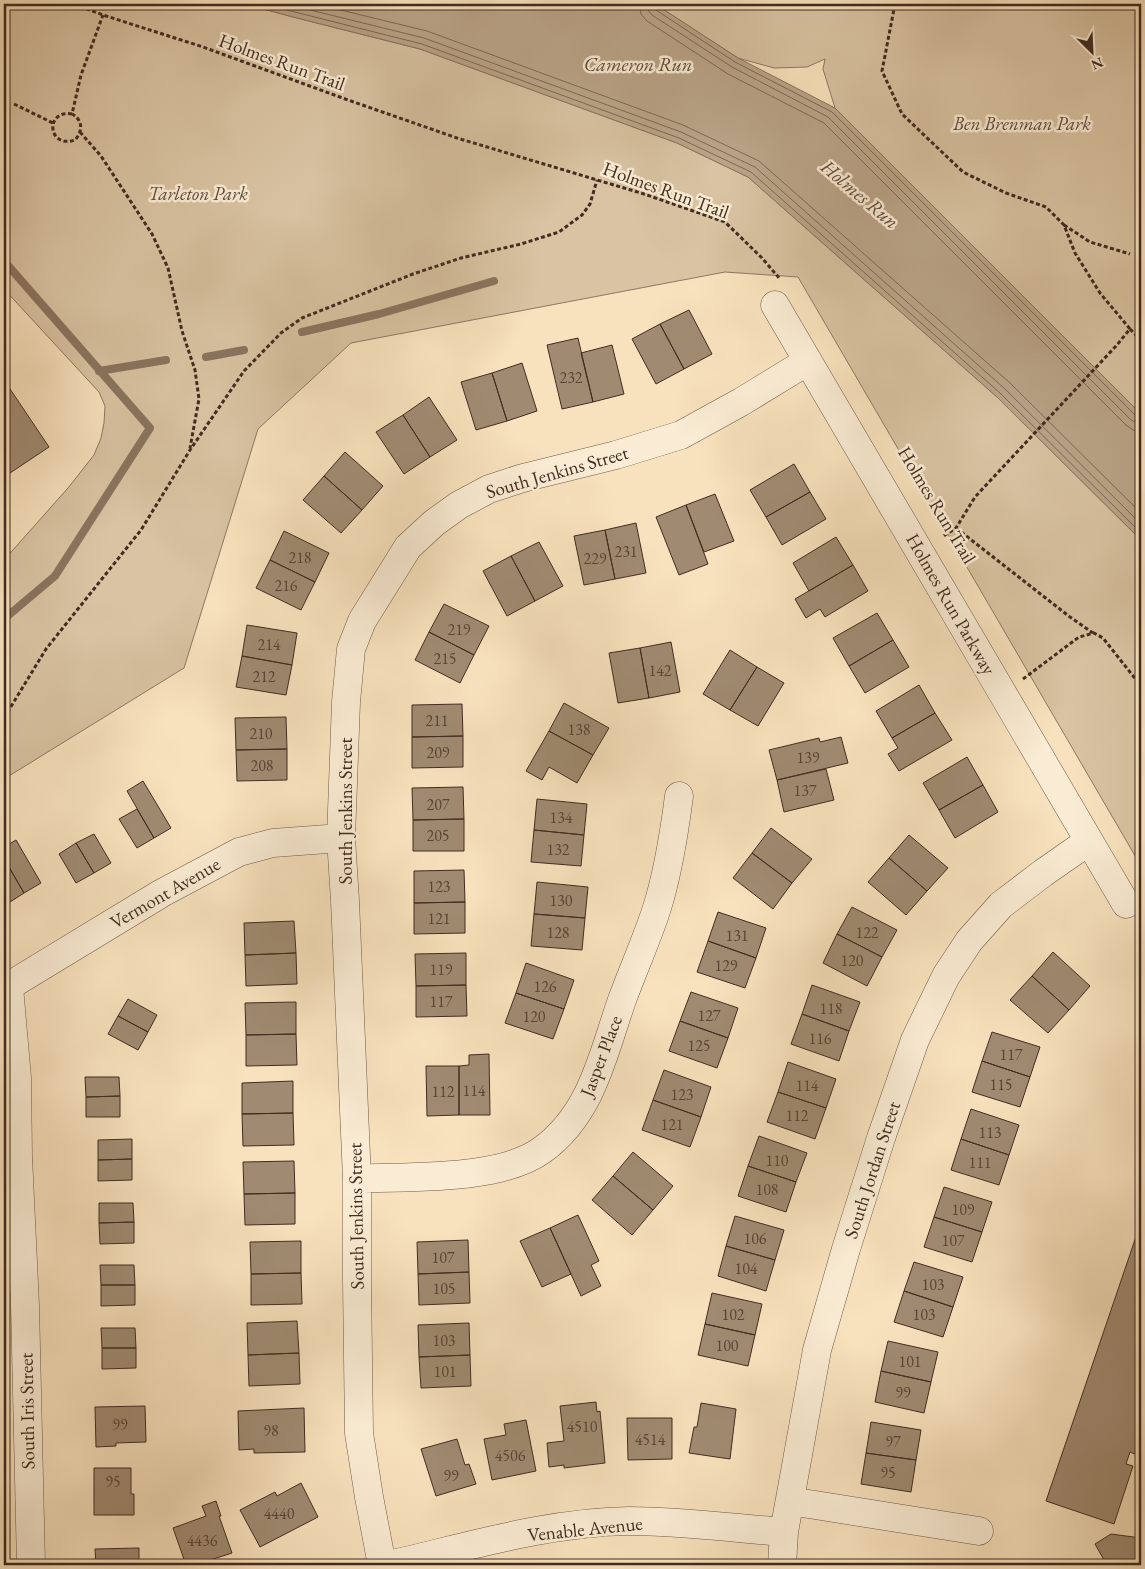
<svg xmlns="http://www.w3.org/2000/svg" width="1145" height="1569" viewBox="0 0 1145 1569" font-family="'EB Garamond',serif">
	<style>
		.green { fill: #d9c3a2; stroke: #8d7862 }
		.water { fill: #baa488; stroke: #8a745f }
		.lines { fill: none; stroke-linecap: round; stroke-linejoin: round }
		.shore { stroke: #7e6854; stroke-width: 1 }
		.stream { stroke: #8a745f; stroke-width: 8 }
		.building { fill: #a08b72; stroke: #412c21 }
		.minor-casing { stroke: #6f5a48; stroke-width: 29 }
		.path { stroke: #412c21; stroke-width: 3; stroke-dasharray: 4 2.5; stroke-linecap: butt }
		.minor { stroke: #faecd4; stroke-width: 28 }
		.labels { text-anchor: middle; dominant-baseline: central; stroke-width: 5; stroke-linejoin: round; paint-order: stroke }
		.number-label { font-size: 16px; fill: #594435 }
		.street-label { font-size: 19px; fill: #412c21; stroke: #faecd4 }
		.park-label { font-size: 19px; font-style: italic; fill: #5f4a3b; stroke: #faecd4 }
		.water-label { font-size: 20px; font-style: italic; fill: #5f4a3b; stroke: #faecd4 }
	</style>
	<rect width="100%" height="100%" fill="#f8e2bd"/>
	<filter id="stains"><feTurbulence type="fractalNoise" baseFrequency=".004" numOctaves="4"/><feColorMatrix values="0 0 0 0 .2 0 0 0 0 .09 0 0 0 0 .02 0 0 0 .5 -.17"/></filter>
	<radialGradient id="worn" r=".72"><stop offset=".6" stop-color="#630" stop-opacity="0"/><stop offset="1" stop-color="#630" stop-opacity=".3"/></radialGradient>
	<path class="green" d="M4,4H245L293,17L420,49L677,143L748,177L997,397L1141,540V866L798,277L725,272L351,343L258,429L184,668L4,779V560L68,488L94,455L101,438L104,423L105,406L99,392L4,289Z
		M655,4H1141V414L835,108L823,69L825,59L807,67L774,68L738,58Z"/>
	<path class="water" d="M245,4H655L738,58L835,108L1141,414V540L997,397L748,177L677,143L420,49L293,17Z"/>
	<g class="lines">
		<path class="shore" d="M263,4L422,44L679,138L751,172L1000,393L1141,533
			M286,4L424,38L681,132L755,167L1005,389L1141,524
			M316,4L427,31L683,125L759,161L1010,383L1141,513
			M639,4L641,14L647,21L728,74L824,123L1126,425L1133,430L1141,431
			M647,4L648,10L652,15L732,67L828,117L1131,420L1141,424
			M653,4L656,10L735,62L832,112L1136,416L1141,417"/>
		<path class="stream" d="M4,261L150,428L55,576L4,619
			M302,332L379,314L494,281
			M206,357L244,350
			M99,371L166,360"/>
	</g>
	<path class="building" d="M689,310L712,354L684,369L660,324Z
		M660,324L684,369L656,384L632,339Z
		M578,338L593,402L562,409L547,345Z
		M612,345L624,394L593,402L581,353Z
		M522,363L537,411L507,421L492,373Z
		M492,373L507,421L476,430L461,382Z
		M4,380L49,447L4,477Z
		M429,397L457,440L430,457L403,415Z
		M403,415L430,457L404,474L376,432Z
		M345,452L383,486L362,510L324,476Z
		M794,464L810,492L766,517L750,490Z
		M324,476L362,510L341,533L303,500Z
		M810,492L826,519L782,545L766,517Z
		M715,494L734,541L704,552L686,505Z
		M686,505L708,564L679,575L656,517Z
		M636,523L646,573L615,579L605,530Z
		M605,530L615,579L584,585L574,536Z
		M284,531L329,553L315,582L270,560Z
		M836,537L853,565L809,591L793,563Z
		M539,542L563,586L535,601L511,556Z
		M511,556L535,601L507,616L483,571Z
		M270,560L315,582L301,610L256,588Z
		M853,565L868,591L825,617L820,609L806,618L795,599Z
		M444,604L489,626L474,655L429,632Z
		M877,613L893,640L849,666L833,638Z
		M247,625L297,633L292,665L242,656Z
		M429,632L474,655L460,683L415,660Z
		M893,640L909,667L865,693L849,666Z
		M671,642L680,692L649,698L640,648Z
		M640,648L649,698L618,703L609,653Z
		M730,650L757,667L730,710L703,694Z
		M242,656L292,665L286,695L236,687Z
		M757,667L784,683L758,726L730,710Z
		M919,685L935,713L892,738L876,711Z
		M564,703L609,728L593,755L549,731Z
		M462,704L463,736L412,737V705Z
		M935,713L952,740L899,771L888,754L898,748L892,738Z
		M286,717L287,749L236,750L235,718Z
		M549,731L593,755L577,783L549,767L542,780L526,771Z
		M463,736V767L412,768V737Z
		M841,737L848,763L777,780L769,750L819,738L820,742Z
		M287,749V780L237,781L236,750Z
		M967,757L983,785L939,810L923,783Z
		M826,769L834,800L784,812L777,780Z
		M143,781L171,828L154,838L127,791Z
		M983,785L998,812L955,838L939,810Z
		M463,787L464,819L413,820L412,788Z
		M537,799L587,804L584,835L534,830Z
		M137,809L154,838L137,848L119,819Z
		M464,819V851H413V820Z
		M771,828L812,859L792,883L752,853Z
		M534,830L584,835L581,866L531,862Z
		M94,834L111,863L94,873L76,843Z
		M909,835L948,868L927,891L889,858Z
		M16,840L41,883L24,893L4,858V847Z
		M76,843L94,873L76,883L59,854Z
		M752,853L792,883L773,909L733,878Z
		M889,858L927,891L906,915L868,882Z
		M7,864L24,893L7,904L4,899V866Z
		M464,870L465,902L414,903V871Z
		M537,882L588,887L585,918L534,914Z
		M465,902V933L414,934V903Z
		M852,907L897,930L882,957L837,934Z
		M718,912L766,928L756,958L708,941Z
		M534,914L585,918L582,950L531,946Z
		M294,921L296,953L245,955L244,923Z
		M837,934L882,957L867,986L823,963Z
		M708,941L756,958L745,988L697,972Z
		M1053,952L1090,986L1069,1010L1032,976Z
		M296,953L297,984L246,986L245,955Z
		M466,953V985L416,986L415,954Z
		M526,963L574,980L564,1009L516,993Z
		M1032,976L1069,1010L1048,1033L1010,1000Z
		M466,985L467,1016L416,1017V986Z
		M812,985L860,1002L849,1031L802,1014Z
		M691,992L738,1008L728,1038L680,1021Z
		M516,993L564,1009L553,1039L505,1023Z
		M128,999L157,1015L148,1032L118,1016Z
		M296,1002V1034L246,1035L245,1003Z
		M802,1014L849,1031L839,1061L791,1044Z
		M118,1016L148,1032L138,1050L108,1034Z
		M680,1021L728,1038L717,1068L669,1051Z
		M992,1032L1040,1047L1030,1077L982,1061Z
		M296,1034L297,1065L246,1066V1035Z
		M489,1054L490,1115H459V1066L469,1065V1055Z
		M982,1061L1030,1077L1020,1107L972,1092Z
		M788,1062L836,1079L826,1108L778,1092Z
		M426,1066H459V1115L427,1116Z
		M664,1070L711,1087L701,1117L653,1100Z
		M85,1077H119L120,1096L86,1097Z
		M293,1081V1113L242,1114V1083Z
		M778,1092L826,1108L815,1139L767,1122Z
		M120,1096V1117H86V1097Z
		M653,1100L701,1117L690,1147L642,1130Z
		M971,1109L1019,1125L1009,1155L961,1139Z
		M293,1113L294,1145L243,1146L242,1114Z
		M759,1136L807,1153L796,1182L748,1166Z
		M132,1139V1159L98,1160V1140Z
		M961,1139L1009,1155L999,1185L951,1170Z
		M633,1152L673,1186L653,1210L613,1176Z
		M132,1159V1180L98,1181V1160Z
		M294,1161L295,1193L244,1194L243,1162Z
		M748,1166L796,1182L786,1212L738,1196Z
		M613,1176L653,1210L632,1235L592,1200Z
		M944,1187L992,1202L982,1232L934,1217Z
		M295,1193V1224L245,1225L244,1194Z
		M99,1203H133L134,1222L99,1223Z
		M578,1215L599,1261L591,1265L601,1286L581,1296L550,1228Z
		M735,1216L784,1230L775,1260L726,1246Z
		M934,1217L982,1232L972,1262L924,1247Z
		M134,1222V1243L100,1244L99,1223Z
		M1141,1222V1441L1137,1455L1130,1452L1126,1464L1133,1466L1114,1524L1046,1501Z
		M550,1228L571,1274L542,1287L520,1241Z
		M468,1240L469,1272L418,1274L417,1242Z
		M301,1241V1273L251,1274L250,1242Z
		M726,1246L775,1260L766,1291L718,1276Z
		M914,1262L963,1277L953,1307L904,1291Z
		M100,1265H134L135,1285H101Z
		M469,1272L470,1303L419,1305L418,1274Z
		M301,1273L302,1304L251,1305V1274Z
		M101,1285H135V1305L101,1306Z
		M904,1291L953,1307L943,1337L894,1322Z
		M712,1293L762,1304L755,1335L705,1324Z
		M297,1321L299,1353L248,1355L247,1323Z
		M469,1323L470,1355L419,1357L418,1325Z
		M705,1324L755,1335L748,1366L698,1355Z
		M101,1328H135L136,1348H102Z
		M888,1341L938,1352L931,1382L881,1371Z
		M102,1348H136V1368L102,1369Z
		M299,1353L300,1384L249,1386L248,1355Z
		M470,1355L471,1386L421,1388L419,1357Z
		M881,1371L931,1382L924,1413L875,1402Z
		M596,1402L597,1412L600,1411L605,1463L564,1468V1465L549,1467L547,1443L564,1441L560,1406Z
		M701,1403L736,1409L730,1459L689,1453L694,1427H697Z
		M145,1406L146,1442L116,1443V1446L96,1447L95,1407Z
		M304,1408L305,1452L254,1453V1449L239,1450L238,1411Z
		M627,1418H672V1459L628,1460Z
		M526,1420L536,1471L492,1480L484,1439L506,1435L504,1424Z
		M871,1422L921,1430L916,1460L866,1453Z
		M457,1439L465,1465L469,1464L476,1484L436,1496L421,1449Z
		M866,1453L916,1460L911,1492L861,1484Z
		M94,1468H131V1494H134V1515H94Z
		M301,1483L318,1517L260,1547L240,1510L275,1492L277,1496Z
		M216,1501L221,1516H219L232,1553L195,1565H186L173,1528L206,1516L202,1506Z
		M1111,1534L1141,1538V1565H1096L1104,1560L1095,1544Z
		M139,1548V1565H96L95,1549Z"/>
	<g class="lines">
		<g class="minor-casing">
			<path id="minor" d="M775,305L1126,904
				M9,987L17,1078L18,1157L25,1305L31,1565
				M4,989L162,893L239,852L273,843L341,838
				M357,1179C409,1176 500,1181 542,1150C592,1114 603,1054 622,1000C633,970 646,941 656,911C668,874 674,835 679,796
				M790,1501L979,1531
				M382,1565L369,1497L359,1433L357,1281V1179L345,901L341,838L346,702L351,649L362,621L408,547L434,523L459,505L489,489L523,478L616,455L681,435L741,402L808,361
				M389,1565C467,1547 548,1522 629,1521C680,1521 733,1528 784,1532
				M782,1565L784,1532L817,1350L846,1249L881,1138L915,1040L946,976L969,941L1001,905L1043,873L1089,841"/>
		</g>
		<path class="path" d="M74,4L103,15L203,47L348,100L457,138L644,194L725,222L762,258L780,279
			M895,4L882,71L902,114L963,172L1006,193L1046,207L1064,225L1075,253L1100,293L1130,329L1116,346L975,497L956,528L942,537
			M14,104L53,123
			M72,114C45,109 47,149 75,140C83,131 83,120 72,114L81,75L103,15
			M80,132L101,156L152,234L168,268L182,331L195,370L199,399L190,448
			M1064,225L1090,242L1130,254
			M1130,329L1141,340
			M956,528L1070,617L1093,633
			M1023,679L1079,637L1094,633L1103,638L1141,686
			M4,718L46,649L141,530L190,450L244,371L281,333L302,318L413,274L461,258L521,244L559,232L582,215L590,204L597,180"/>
		<use href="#minor" class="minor"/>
	</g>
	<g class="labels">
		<g class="number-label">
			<text x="571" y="377">232</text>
			<text x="626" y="551">231</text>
			<text x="300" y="557">218</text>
			<text x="595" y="558">229</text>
			<text x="286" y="585">216</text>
			<text x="459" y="629">219</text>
			<text x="269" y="644">214</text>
			<text x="445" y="658">215</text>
			<text x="660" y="670">142</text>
			<text x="264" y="676">212</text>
			<text x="437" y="720">211</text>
			<text x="579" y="729">138</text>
			<text x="261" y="733">210</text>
			<text x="438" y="752">209</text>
			<text x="808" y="757">139</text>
			<text x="262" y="765">208</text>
			<text x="805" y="790">137</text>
			<text x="438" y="804">207</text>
			<text x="561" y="817">134</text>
			<text x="438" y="835">205</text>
			<text x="558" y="849">132</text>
			<text x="439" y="886">123</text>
			<text x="561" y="900">130</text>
			<text x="439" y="918">121</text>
			<text x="558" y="932">128</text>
			<text x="867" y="932">122</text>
			<text x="737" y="935">131</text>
			<text x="852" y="960">120</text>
			<text x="726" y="965">129</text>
			<text x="441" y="969">119</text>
			<text x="545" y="986">126</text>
			<text x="441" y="1001">117</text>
			<text x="831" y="1008">118</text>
			<text x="709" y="1015">127</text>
			<text x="534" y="1016">120</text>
			<text x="820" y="1038">116</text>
			<text x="699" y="1045">125</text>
			<text x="1011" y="1054">117</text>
			<text x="1001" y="1084">115</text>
			<text x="807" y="1085">114</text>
			<text x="474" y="1090">114</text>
			<text x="443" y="1091">112</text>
			<text x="682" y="1094">123</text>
			<text x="797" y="1115">112</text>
			<text x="672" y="1124">121</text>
			<text x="990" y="1132">113</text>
			<text x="777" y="1160">110</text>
			<text x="980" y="1162">111</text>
			<text x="767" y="1189">108</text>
			<text x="963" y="1209">109</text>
			<text x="755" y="1238">106</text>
			<text x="953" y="1240">107</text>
			<text x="443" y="1257">107</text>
			<text x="746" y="1268">104</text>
			<text x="933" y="1284">103</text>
			<text x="444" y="1288">105</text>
			<text x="733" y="1314">102</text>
			<text x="924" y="1314">103</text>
			<text x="444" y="1340">103</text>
			<text x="727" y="1345">100</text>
			<text x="910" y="1361">101</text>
			<text x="445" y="1371">101</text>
			<text x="903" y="1392">99</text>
			<text x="120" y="1424">99</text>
			<text x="582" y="1426">4510</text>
			<text x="271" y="1430">98</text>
			<text x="650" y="1439">4514</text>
			<text x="893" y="1441">97</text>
			<text x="510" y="1455">4506</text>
			<text x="888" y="1472">95</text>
			<text x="451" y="1475">99</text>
			<text x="113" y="1481">95</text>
			<text x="279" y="1513">4440</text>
			<text x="202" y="1540">4436</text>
		</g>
		<g class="street-label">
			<text transform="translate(282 62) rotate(20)">Holmes Run Trail</text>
			<text transform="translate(666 190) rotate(20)">Holmes Run Trail</text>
			<text transform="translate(557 472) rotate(-16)">South Jenkins Street</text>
			<text transform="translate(937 505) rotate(59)">Holmes Run Trail</text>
			<text transform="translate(951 604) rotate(60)">Holmes Run Parkway</text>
			<text transform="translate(345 811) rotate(-90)">South Jenkins Street</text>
			<text transform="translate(165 893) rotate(-30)">Vermont Avenue</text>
			<text transform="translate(601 1056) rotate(-69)">Jasper Place</text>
			<text transform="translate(872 1170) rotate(-72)">South Jordan Street</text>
			<text transform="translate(356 1216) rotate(-91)">South Jenkins Street</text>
			<text transform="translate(27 1411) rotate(-91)">South Iris Street</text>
			<text transform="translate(585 1529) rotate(-6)">Venable Avenue</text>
		</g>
		<g class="park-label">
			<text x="1022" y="123">Ben Brenman Park</text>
			<text x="198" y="193">Tarleton Park</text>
		</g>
		<g class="water-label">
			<text x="638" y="64">Cameron Run</text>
			<text transform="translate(860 194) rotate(40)">Holmes Run</text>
		</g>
	</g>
	<rect width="1145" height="1569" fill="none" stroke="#f8e2bd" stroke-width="20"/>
	<rect x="5" y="5" width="1135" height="1559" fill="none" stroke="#412c21" stroke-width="2.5"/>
	<rect x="10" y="10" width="1125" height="1549" fill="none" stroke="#412c21"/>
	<g transform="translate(1092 52) rotate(156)" stroke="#faecd4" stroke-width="4" paint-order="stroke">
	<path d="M0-4L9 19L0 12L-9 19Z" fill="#412c21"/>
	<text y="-8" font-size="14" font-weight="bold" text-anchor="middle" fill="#412c21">N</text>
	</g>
	<rect width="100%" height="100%" filter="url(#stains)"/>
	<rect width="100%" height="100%" fill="url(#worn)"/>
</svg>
